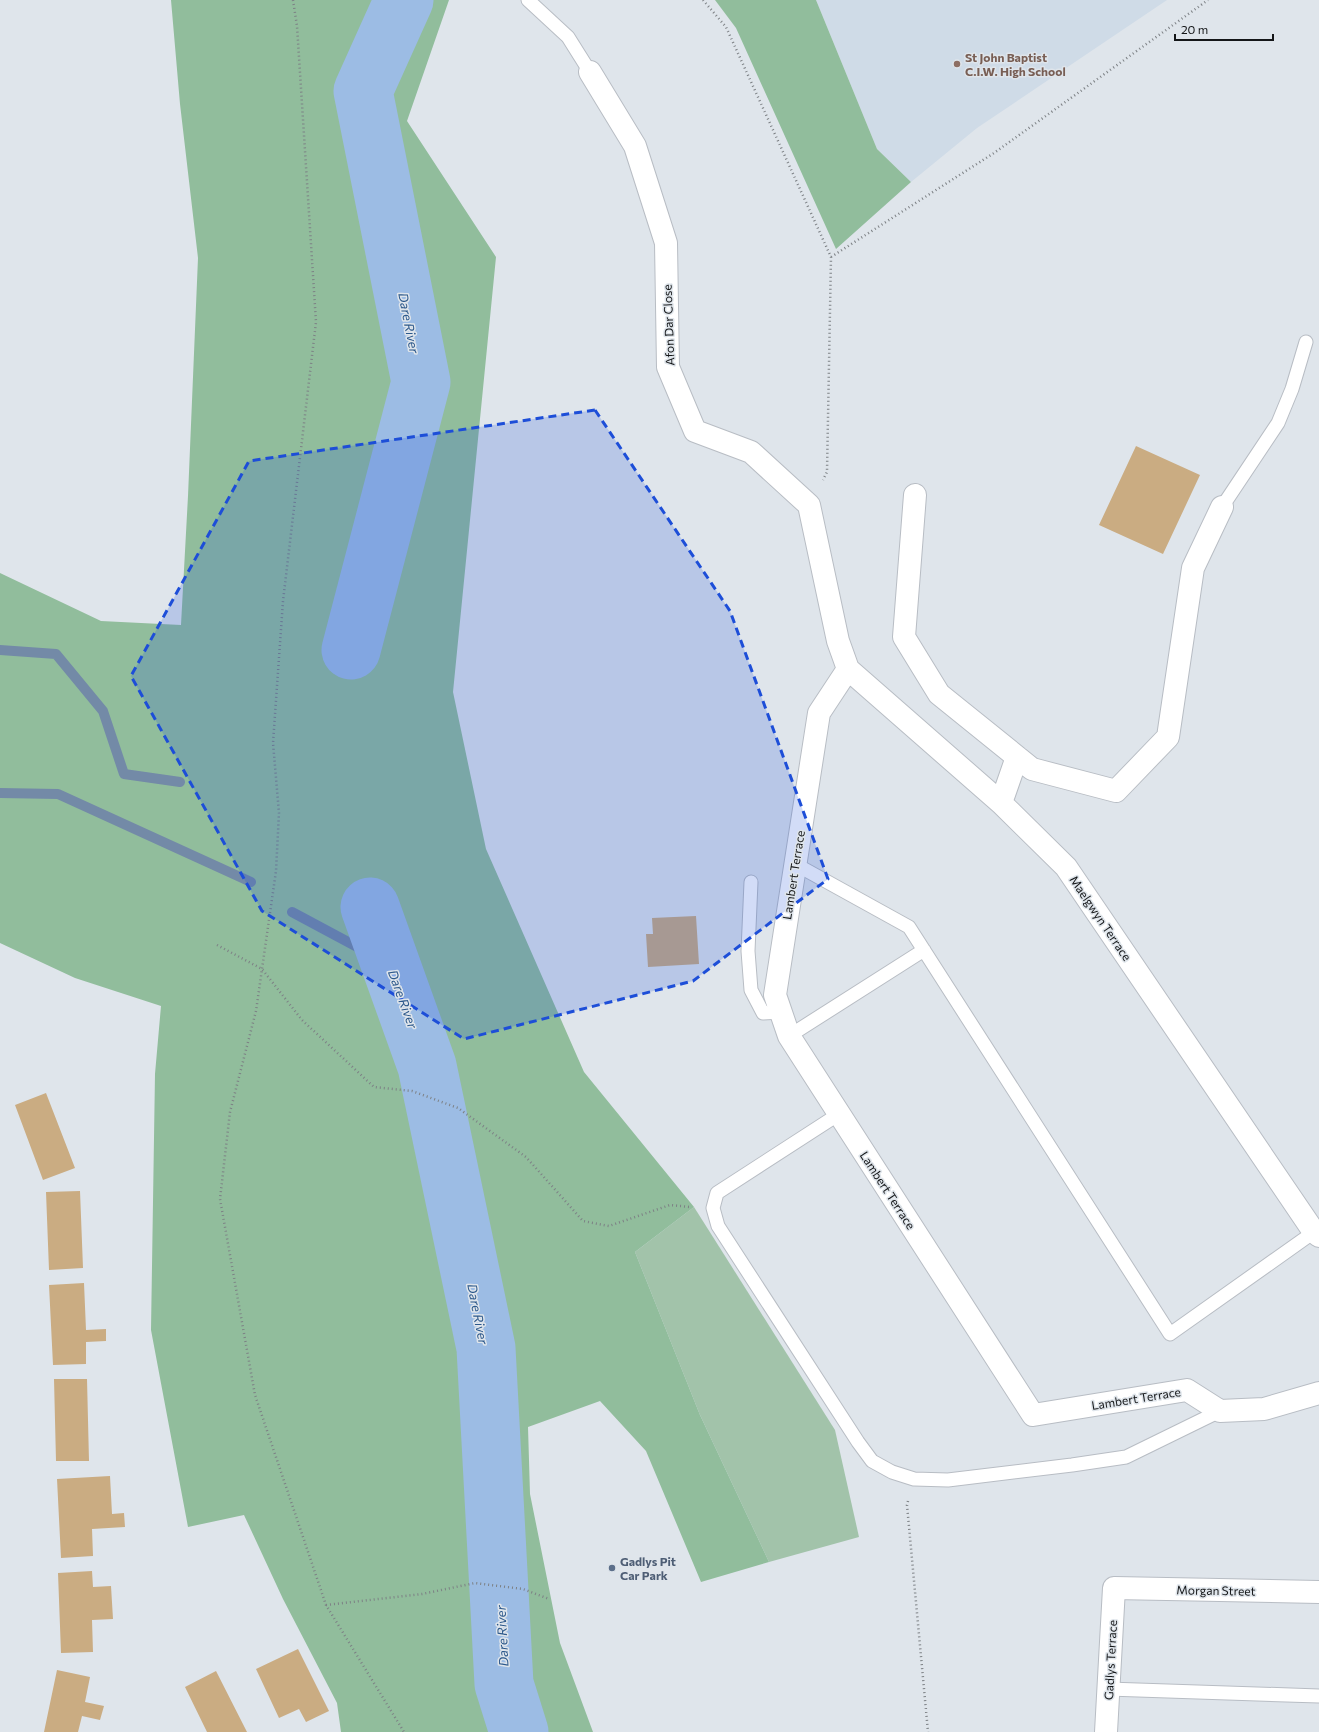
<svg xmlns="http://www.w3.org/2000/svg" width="1319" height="1732" viewBox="0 0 1319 1732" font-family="Commissioner,sans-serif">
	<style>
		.built { fill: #cfdbe7 }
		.green { fill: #a2c3aa }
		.forest { fill: #91bd9c }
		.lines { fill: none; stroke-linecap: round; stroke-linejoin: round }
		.stream { stroke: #738aa7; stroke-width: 10 }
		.river { stroke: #9cbce4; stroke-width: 59 }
		.building { fill: #caac82 }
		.lane-casing { stroke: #b8bdc4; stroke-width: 15 }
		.street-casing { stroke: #b8bdc4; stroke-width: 24 }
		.path { stroke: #7d8185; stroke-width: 2.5; stroke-dasharray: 1 3; stroke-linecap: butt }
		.lane { stroke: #fff; stroke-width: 13 }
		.street { stroke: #fff; stroke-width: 22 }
		.marked { fill: #1d4ed8; fill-opacity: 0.2; stroke: #1d4ed8; stroke-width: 3; stroke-dasharray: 8 5; stroke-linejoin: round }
		.education-dot { fill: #8d6e63; stroke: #dfe5eb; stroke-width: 1.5 }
		.service-dot { fill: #5c6f8a; stroke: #dfe5eb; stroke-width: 1.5 }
		.labels { text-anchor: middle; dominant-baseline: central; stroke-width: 3; stroke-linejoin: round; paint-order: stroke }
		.education-label { font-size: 12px; font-weight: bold; fill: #785e54; stroke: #dfe5eb; text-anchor: start }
		.street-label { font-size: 12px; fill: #141618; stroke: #dfe5eb }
		.service-label { font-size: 12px; font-weight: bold; fill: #4e5e75; stroke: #dfe5eb; text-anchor: start }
		.water-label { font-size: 13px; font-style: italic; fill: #2c588b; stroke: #dfe5eb }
	</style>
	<rect width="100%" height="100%" fill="#dfe5eb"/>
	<path class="built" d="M816,0H1167L977,128L911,182L877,149Z"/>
	<path class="green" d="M694,1207L835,1430L859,1537L769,1562L700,1415L635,1252Z"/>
	<path class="forest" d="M171,0H449L407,121L496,257L453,692L486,849L584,1072L694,1207L635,1252L700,1415L769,1562L701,1582L646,1451L600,1401L528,1427L530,1494L560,1643L593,1732H341L337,1703L283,1599L244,1515L188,1527L151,1330L155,1074L161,1006L75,978L0,943V573L101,621L181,625L188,496L198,258L180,104Z
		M715,0H816L877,149L911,182L836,249L736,28Z"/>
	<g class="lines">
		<path class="stream" d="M0,650L56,654L103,711L124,774L180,782
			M0,793L58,794L251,882
			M292,912L391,965"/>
		<path class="river" d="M351,650L421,382L363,91L404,0
			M370,907L427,1066L486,1348L504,1684L519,1732"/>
	</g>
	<path class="building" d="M1136,446L1200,475L1163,554L1099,525Z
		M696,916L699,964L648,967L646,934H653L652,918Z
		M46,1093L75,1168L43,1180L15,1105Z
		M80,1191L83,1268L49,1270L46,1192Z
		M84,1283L86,1330L106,1329V1341L86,1342V1364L53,1365L49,1285Z
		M54,1379H87L89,1461H56Z
		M110,1476L112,1514L124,1513L125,1527L92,1529L93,1556L61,1558L57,1479Z
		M92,1571L93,1587L111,1586L113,1619L92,1620L93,1652L61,1653L58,1573Z
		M298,1649L329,1711L306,1722L299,1709L279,1718L256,1669Z
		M57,1670L90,1677L85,1702L104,1706L100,1720L82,1716L78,1732H44Z
		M216,1671L247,1732H207L185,1687Z"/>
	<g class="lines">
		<g class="lane-casing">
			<path id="lane" d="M528,0L568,37L590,72
				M1222,507L1278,423L1292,389L1306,342
				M795,864L909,927L1170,1334L1314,1232
				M751,882L748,951L751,990L763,1013L781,1012
				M789,1036L924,950
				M839,1114L717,1193L713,1208L718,1226L858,1442L872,1461L892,1472L914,1479L948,1480L1072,1465L1126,1457L1220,1411
				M1108,1689L1319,1696"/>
		</g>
		<g class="street-casing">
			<path id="street" d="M590,72L635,146L666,243L668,367L695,431L751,452L809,505L838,641L848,669L1001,803L1066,867L1314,1232L1319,1236
				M915,495L904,637L939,694L1032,769L1116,791L1168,737L1193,568L1222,507
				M848,669L819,713L775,995L789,1036L1033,1415L1187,1390L1220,1411L1264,1409L1319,1393
				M1001,803L1017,757
				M1106,1732L1114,1588L1319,1592"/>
		</g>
		<path class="path" d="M293,0L297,26L316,322L283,601L273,743L279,813L276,871L256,1011L230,1112L220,1199L255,1395L326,1605L404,1732
			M703,0L726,27L831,257L827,472L823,480
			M831,257L994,153L1208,0
			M217,945L262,969L302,1020L374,1087L412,1091L458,1108L526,1157L583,1221L609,1226L670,1205L690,1207
			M908,1501L907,1505L928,1732
			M326,1605L422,1594L475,1583L523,1589L549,1599"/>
		<use href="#lane" class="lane"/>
		<use href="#street" class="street"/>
	</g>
	<path class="marked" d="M595,410L730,611L828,879L693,981L464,1039L262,911L131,676L249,461Z"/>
	<circle class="education-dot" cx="957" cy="64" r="4"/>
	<circle class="service-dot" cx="612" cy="1568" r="4"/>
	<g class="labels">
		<g class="education-label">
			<text x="965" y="57">St John Baptist<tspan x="965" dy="14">C.I.W. High School</tspan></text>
		</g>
		<g class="street-label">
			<text transform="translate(668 325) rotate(-92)">Afon Dar Close</text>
			<text transform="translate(793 875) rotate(-81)">Lambert Terrace</text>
			<text transform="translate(1101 918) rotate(56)">Maelgwyn Terrace</text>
			<text transform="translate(888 1190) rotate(57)">Lambert Terrace</text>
			<text transform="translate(1136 1398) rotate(-9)">Lambert Terrace</text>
			<text transform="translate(1216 1590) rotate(1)">Morgan Street</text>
			<text transform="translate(1110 1660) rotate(-87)">Gadlys Terrace</text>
		</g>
		<g class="service-label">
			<text x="620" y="1561">Gadlys Pit<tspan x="620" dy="14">Car Park</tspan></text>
		</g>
		<g class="water-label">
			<text transform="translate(409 323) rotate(79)">Dare River</text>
			<text transform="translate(403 999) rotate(70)">Dare River</text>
			<text transform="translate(478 1314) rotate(79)">Dare River</text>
			<text transform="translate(502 1636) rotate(-93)">Dare River</text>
		</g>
	</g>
	<path d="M1175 34v6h98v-6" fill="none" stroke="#141618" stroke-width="2"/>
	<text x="1181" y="34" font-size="12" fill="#141618" stroke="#dfe5eb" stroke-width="3" paint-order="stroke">20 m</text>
</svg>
